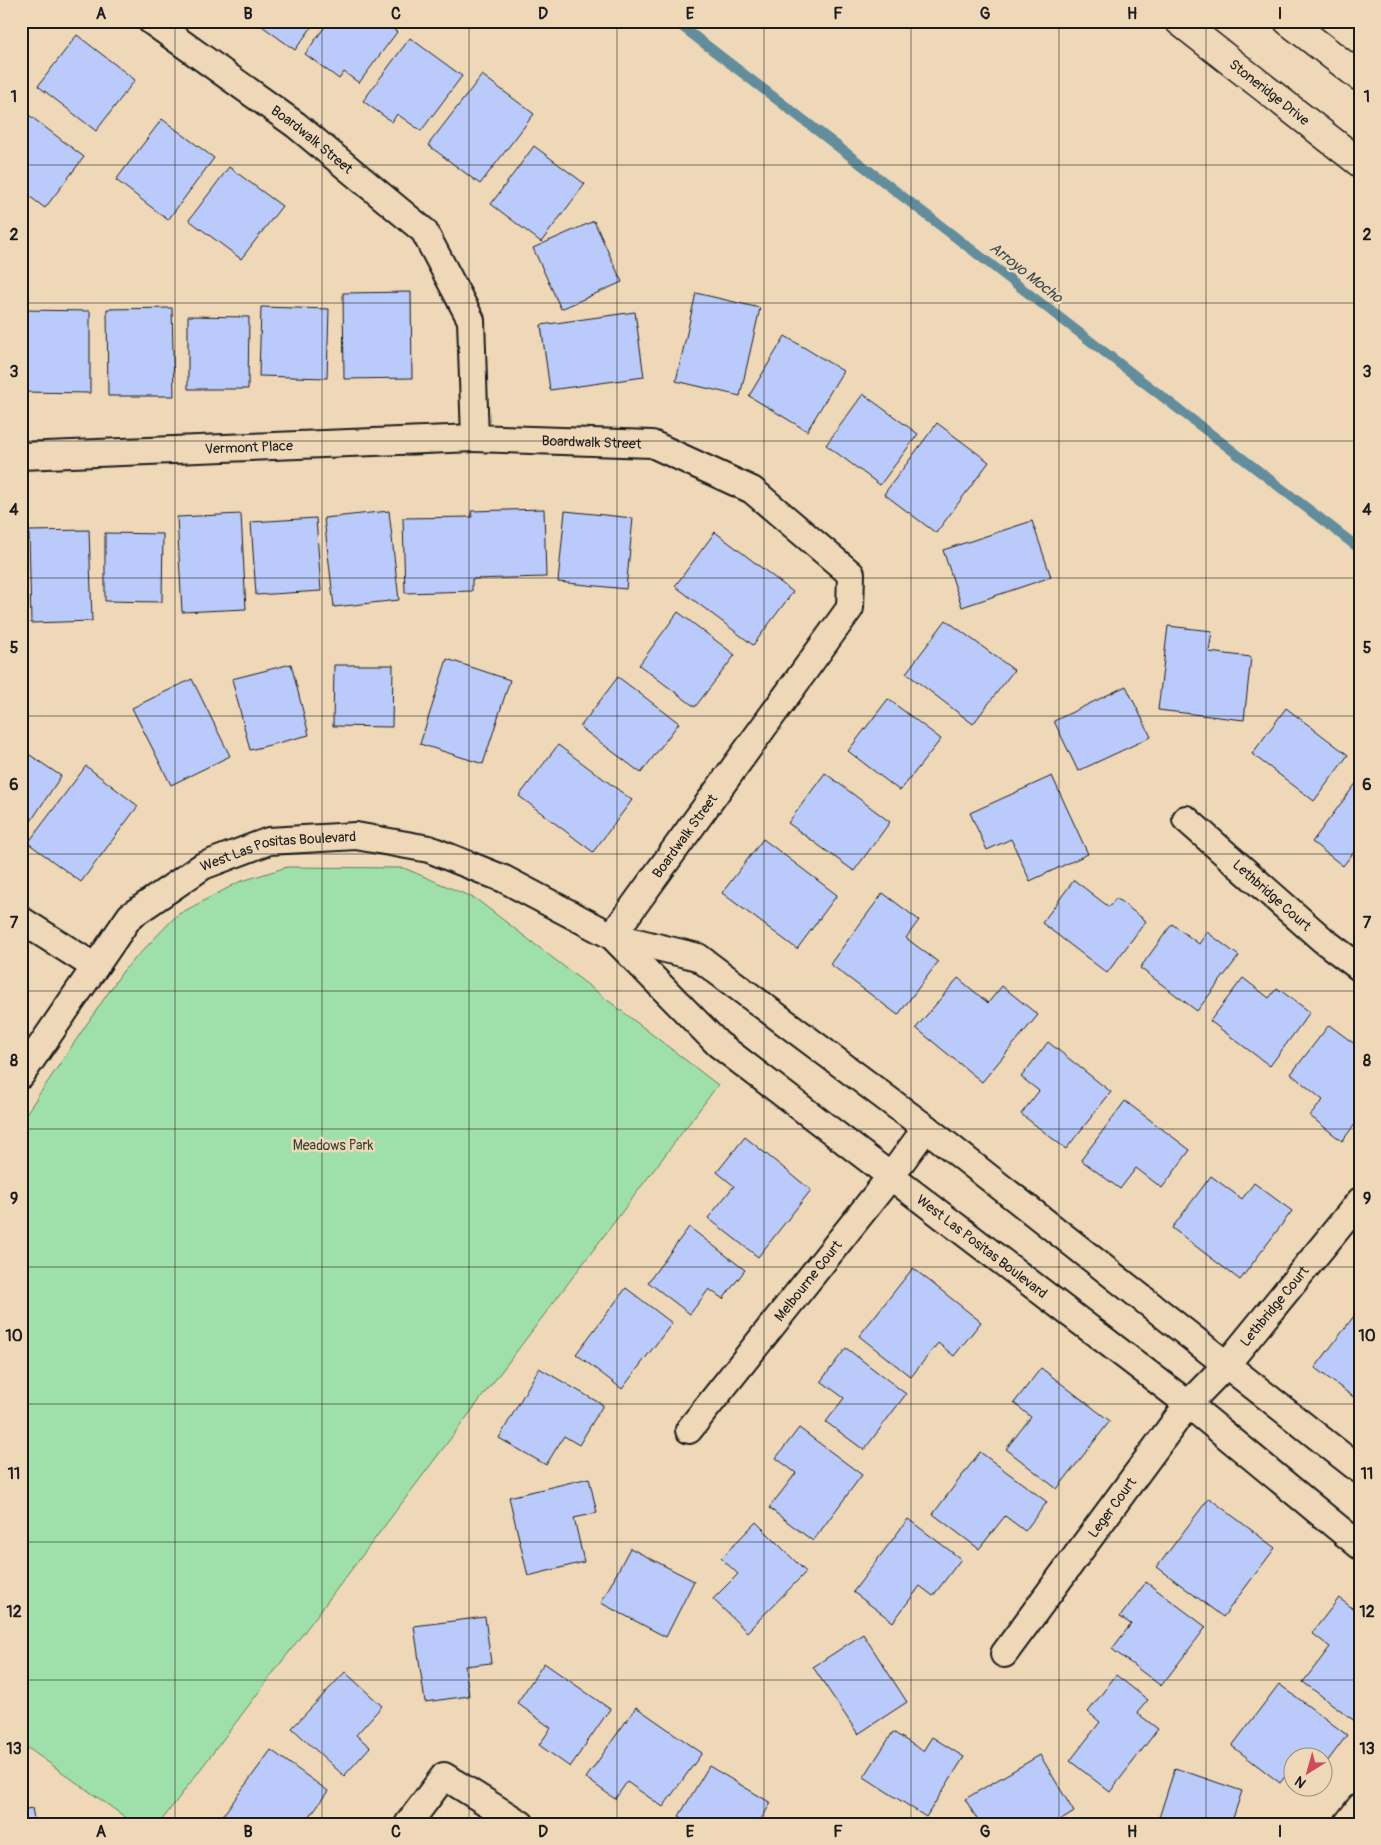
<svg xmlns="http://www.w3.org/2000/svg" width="1381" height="1845" viewBox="0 0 1381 1845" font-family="Pangolin,sans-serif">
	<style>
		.green { fill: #9fe0aa; stroke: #5e7e63 }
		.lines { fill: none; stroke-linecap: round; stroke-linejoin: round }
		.stream { stroke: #628d9c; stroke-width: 10 }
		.building { fill: #bacbfb; stroke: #1c1c1c }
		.minor-casing { stroke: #1c1c1c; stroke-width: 30 }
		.secondary-casing { stroke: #1c1c1c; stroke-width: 31 }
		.minor { stroke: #eed8b7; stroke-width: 26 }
		.secondary { stroke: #eed8b7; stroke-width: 28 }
		.grid { fill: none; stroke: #1c1c1c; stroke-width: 1; stroke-opacity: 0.55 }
		.labels { text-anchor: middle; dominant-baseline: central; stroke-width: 5; stroke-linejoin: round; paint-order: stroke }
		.street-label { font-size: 14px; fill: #1c1c1c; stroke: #eed8b7 }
		.park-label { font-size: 14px; fill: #364338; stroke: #eed8b7 }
		.water-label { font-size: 15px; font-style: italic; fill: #394b51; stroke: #eed8b7 }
		.neatline { fill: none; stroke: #1c1c1c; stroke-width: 2 }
		.grid-label { font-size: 16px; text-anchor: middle; font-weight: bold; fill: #1c1c1c }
	</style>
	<rect width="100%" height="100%" fill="#eed8b7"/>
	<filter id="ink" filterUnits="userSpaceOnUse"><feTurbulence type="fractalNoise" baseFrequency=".02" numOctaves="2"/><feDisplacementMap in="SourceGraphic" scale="10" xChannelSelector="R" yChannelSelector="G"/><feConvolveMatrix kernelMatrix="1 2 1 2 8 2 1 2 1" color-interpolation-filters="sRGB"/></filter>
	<g filter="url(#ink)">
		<path class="green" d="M287,867L404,868L476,899L718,1085L159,1824H135L21,1743V1121L123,971L177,915L239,882Z"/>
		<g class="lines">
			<path class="stream" d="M675,21L1360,549"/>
		</g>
		<path class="building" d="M255,21H316L295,50Z
			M329,21H382L397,32L359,83L344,72L339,79L305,54Z
			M77,35L135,80L96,131L38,86Z
			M410,38L462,76L421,131L397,114L392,122L363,101Z
			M482,75L534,114L480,184L428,145Z
			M21,109L84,157L45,208L21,190Z
			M162,119L214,158L168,220L116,180Z
			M534,146L585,184L541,242L491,204Z
			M229,167L282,206L241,259L189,220Z
			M594,221L622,282L561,309L533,248Z
			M411,292L412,378L344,379L343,293Z
			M696,293L760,308L740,396L676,381Z
			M261,307L329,309L327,378L259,376Z
			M172,308L174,396H108L107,309Z
			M23,310L90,311V393L23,392Z
			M635,312L644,377L550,390L541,325Z
			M188,316L249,317L248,389H188Z
			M785,336L843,371L807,431L749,396Z
			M863,394L918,434L880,485L826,445Z
			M937,423L989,462L936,533L884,494Z
			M544,509L546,577L472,579V591L405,593L403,518L472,517L471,511Z
			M389,511L399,600L334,607L324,518Z
			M565,511L633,518L626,589L558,582Z
			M241,514L246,609L182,612L177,517Z
			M316,518L321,591L256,595L251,522Z
			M1032,521L1051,577L962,607L943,550Z
			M89,530L92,621L31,623L29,531Z
			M715,532L793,592L753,645L675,586Z
			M105,533L163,534L162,602L105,601Z
			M678,612L735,655L695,707L639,665Z
			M946,620L1014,670L973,724L906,673Z
			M1168,626L1212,631L1209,652L1251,657L1244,720L1158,710Z
			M447,659L510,680L483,764L420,744Z
			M291,664L309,735L250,750L232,679Z
			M334,665H393L392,727L333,726Z
			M618,677L679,723L641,773L580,727Z
			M192,679L230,756L171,785L132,708Z
			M1126,686L1151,737L1078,771L1054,721Z
			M888,699L941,739L900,791L848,751Z
			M1286,708L1348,755L1314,801L1252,754Z
			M558,745L632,800L593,852L519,796Z
			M21,749L61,776L23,833L21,832Z
			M86,766L138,806L81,882L28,843Z
			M825,773L890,822L854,871L788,823Z
			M1052,776L1088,854L1030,881L1011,839L987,850L970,813Z
			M1360,778V850L1357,848L1343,866L1312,842Z
			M763,839L837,895L797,949L722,893Z
			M1074,880L1109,907L1116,898L1146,921L1107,973L1042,923Z
			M883,893L919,920L906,938L938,962L898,1015L830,964Z
			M1172,924L1199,944L1207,932L1239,956L1197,1011L1140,968Z
			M958,978L988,1003L1002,986L1038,1015L982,1082L916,1028Z
			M1243,978L1269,998L1277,988L1310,1012L1270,1066L1210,1021Z
			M1329,1025L1360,1048V1118L1342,1141L1310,1116L1323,1100L1291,1074Z
			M1048,1042L1111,1092L1066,1149L1021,1114L1039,1091L1021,1077Z
			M1125,1101L1190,1150L1162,1188L1136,1168L1120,1189L1081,1160Z
			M745,1137L811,1190L758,1257L708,1218L734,1186L717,1172Z
			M1211,1176L1242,1199L1254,1183L1292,1211L1240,1280L1172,1228Z
			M689,1227L745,1270L723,1299L709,1289L690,1314L648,1282Z
			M913,1268L981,1322L954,1356L938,1343L911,1377L859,1336Z
			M626,1288L672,1323L622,1389L576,1354Z
			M1360,1308V1402L1315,1368Z
			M846,1348L906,1394L864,1450L826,1422L844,1398L821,1381Z
			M539,1368L603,1405L579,1445L564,1436L546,1465L499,1438Z
			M1041,1368L1110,1421L1057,1489L1006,1449L1031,1417L1014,1403Z
			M799,1428L862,1475L813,1541L769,1508L796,1473L776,1458Z
			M980,1452L1047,1502L1025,1531L1005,1516L979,1549L933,1514Z
			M589,1478L597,1513L574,1518L584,1562L528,1576L509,1497Z
			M1209,1498L1275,1548L1223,1617L1157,1567Z
			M908,1519L961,1559L933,1596L920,1586L893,1622L853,1592Z
			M756,1522L806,1572L747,1632L713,1599L738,1574L721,1558Z
			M630,1548L694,1581L666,1637L601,1603Z
			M1146,1582L1206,1627L1161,1686L1112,1649L1131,1624L1120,1617Z
			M1339,1598L1360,1614V1717L1356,1722L1303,1682L1330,1647L1312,1633Z
			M485,1617L491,1663L465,1666L469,1696L425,1702L414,1626Z
			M863,1634L907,1702L858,1734L813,1667Z
			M544,1663L610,1709L570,1767L539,1745L551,1728L517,1703Z
			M345,1672L382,1706L356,1735L370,1747L344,1776L292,1728Z
			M1116,1675L1148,1700L1137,1713L1158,1729L1110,1792L1070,1761L1100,1722L1088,1712Z
			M1279,1684L1347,1735L1324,1766V1758H1307L1302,1754L1299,1758H1294V1765L1280,1783L1232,1746Z
			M636,1707L702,1753L663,1807L627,1782L615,1799L586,1778Z
			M893,1732L923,1751L932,1737L964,1757L926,1817L864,1777Z
			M271,1750L328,1791L304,1824H229L221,1818Z
			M1040,1755L1074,1812L1055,1824H980L965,1799Z
			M709,1766L771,1803L758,1824H692L679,1816Z
			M1175,1768L1242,1791L1231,1824H1157Z
			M32,1808L35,1824H21V1810Z"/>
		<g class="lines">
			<g class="minor-casing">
				<g id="minor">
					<path id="s1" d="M151,21L296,125L424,231L471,320L475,438L652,444L752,490L851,574L850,608L612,936"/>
					<path id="s2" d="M21,456L475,438"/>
					<path id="s3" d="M1186,819L1323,940L1360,968"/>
					<path d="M21,920L95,967"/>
					<path id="s4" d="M612,936L718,1044L1188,1404L1360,1546"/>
					<path id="s5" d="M21,1075L130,916L203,866L269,841L356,836L429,849L504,879L612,936L698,957L926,1128L1360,1470"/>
					<path id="s6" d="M689,1430L891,1176L926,1128"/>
					<path id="s7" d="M1004,1654L1188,1404L1226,1365L1360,1201"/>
					<path d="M408,1824L444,1776L521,1824"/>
					<path d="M1347,1824L1360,1807"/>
				</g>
			</g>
			<g class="secondary-casing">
				<g id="secondary">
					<path id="s8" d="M1179,21L1360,163"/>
					<path d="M1288,21L1360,77"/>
				</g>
			</g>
			<use href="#minor" class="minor"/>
			<use href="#secondary" class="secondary"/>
		</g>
	</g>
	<path class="grid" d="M175,21V1824M322,21V1824M469,21V1824M617,21V1824M764,21V1824M911,21V1824M1059,21V1824M1206,21V1824M21,165H1360M21,303H1360M21,441H1360M21,578H1360M21,716H1360M21,854H1360M21,991H1360M21,1129H1360M21,1267H1360M21,1404H1360M21,1542H1360M21,1680H1360"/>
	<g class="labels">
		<g class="street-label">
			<text stroke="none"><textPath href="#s8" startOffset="115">Stoneridge Drive</textPath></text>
			<text stroke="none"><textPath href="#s1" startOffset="200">Boardwalk Street</textPath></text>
			<text stroke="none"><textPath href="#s1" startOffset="680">Boardwalk Street</textPath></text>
			<text stroke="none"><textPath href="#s2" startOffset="228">Vermont Place</textPath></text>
			<text transform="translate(685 836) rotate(-54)">Boardwalk Street</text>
			<text stroke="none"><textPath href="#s5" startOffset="359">West Las Positas Boulevard</textPath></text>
			<text stroke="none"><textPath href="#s3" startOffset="115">Lethbridge Court</textPath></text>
			<text stroke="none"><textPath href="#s4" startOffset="484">West Las Positas Boulevard</textPath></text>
			<text stroke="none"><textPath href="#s6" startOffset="191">Melbourne Court</textPath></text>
			<text stroke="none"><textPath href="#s7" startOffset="441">Lethbridge Court</textPath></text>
			<text stroke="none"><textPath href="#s7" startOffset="182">Leger Court</textPath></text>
		</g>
		<g class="park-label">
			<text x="333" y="1145">Meadows Park</text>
		</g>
		<g class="water-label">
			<text transform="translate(1026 273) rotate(38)">Arroyo Mocho</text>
		</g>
	</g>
	<rect width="1381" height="1845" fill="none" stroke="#eed8b7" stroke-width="55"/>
	<g transform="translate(1308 1772) rotate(217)"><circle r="24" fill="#eed8b7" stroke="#9a8d79"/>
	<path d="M0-4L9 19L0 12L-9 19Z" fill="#d1495b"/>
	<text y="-8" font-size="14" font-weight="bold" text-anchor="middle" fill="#1c1c1c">N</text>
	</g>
	<rect x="28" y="28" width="1326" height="1790" class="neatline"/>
	<g class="grid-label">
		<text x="101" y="19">A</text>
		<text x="248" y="19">B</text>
		<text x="396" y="19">C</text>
		<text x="543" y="19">D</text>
		<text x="690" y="19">E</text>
		<text x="838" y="19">F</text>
		<text x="985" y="19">G</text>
		<text x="1132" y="19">H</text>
		<text x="1280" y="19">I</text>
		<text x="14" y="102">1</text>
		<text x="1367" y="102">1</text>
		<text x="14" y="240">2</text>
		<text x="1367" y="240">2</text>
		<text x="14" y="377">3</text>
		<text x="1367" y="377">3</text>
		<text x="14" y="515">4</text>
		<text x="1367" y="515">4</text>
		<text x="14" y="653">5</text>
		<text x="1367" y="653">5</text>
		<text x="14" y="790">6</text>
		<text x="1367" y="790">6</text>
		<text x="14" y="928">7</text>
		<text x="1367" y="928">7</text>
		<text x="14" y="1066">8</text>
		<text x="1367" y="1066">8</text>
		<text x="14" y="1204">9</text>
		<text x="1367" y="1204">9</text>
		<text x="14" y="1341">10</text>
		<text x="1367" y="1341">10</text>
		<text x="14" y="1479">11</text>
		<text x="1367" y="1479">11</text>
		<text x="14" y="1617">12</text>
		<text x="1367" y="1617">12</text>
		<text x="14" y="1754">13</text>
		<text x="1367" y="1754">13</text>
		<text x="101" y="1837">A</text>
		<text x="248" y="1837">B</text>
		<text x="396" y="1837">C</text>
		<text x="543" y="1837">D</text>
		<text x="690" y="1837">E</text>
		<text x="838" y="1837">F</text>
		<text x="985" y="1837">G</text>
		<text x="1132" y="1837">H</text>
		<text x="1280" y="1837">I</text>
	</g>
</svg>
